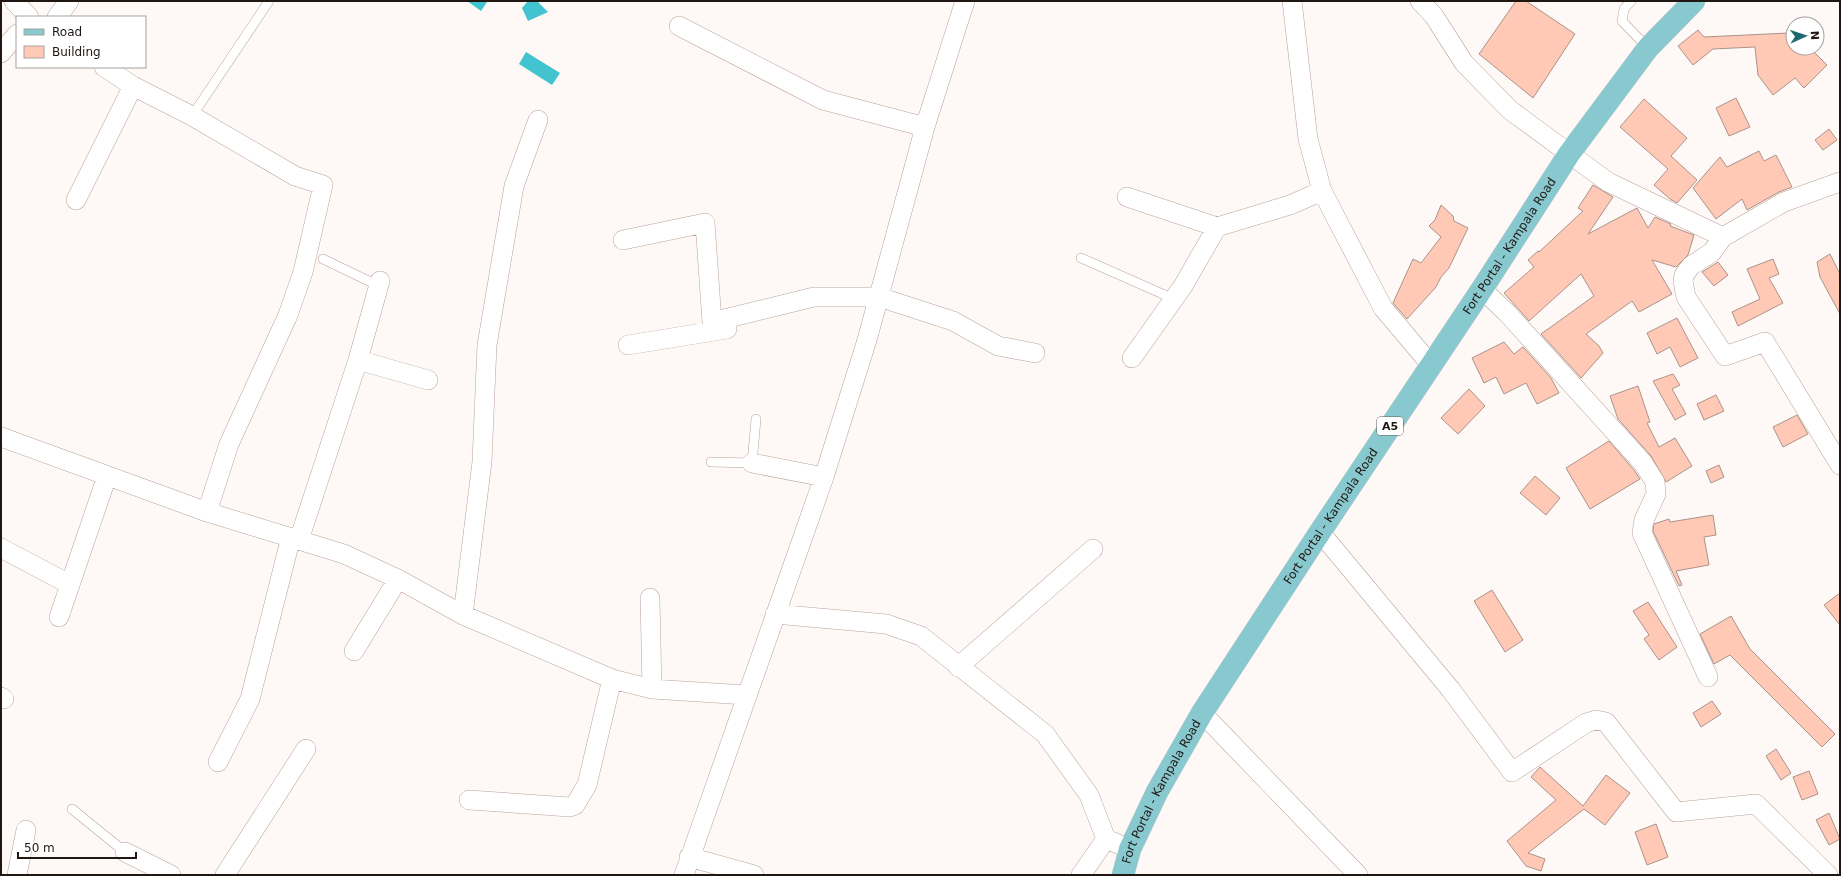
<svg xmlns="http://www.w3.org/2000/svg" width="1841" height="876" viewBox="0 0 1841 876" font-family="'DejaVu Sans',sans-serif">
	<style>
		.water { fill: #41c4d0 }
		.building { fill: #ffc9b5; stroke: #aa938a }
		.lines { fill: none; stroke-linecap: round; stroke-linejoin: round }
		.service-casing { stroke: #baa299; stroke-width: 10 }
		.minor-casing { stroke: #baa299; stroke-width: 20 }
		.primary-casing { stroke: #d7d5d5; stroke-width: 23 }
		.service { stroke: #fff; stroke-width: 9 }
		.minor { stroke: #fff; stroke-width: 19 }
		.primary { stroke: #88c9cf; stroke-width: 22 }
		.labels { text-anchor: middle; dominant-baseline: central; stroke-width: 4; stroke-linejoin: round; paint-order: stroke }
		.shield { fill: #fff; stroke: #635d5a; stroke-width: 1 }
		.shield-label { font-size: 11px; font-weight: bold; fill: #201713 }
		.street-label { font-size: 12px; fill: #201713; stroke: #fff }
	</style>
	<rect width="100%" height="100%" fill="#fef9f7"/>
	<path class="water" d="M467,1H486L487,2L481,11Z
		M528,1H537L548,12L528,21L522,8Z
		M526,52L560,73L552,85L519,64Z"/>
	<path class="building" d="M1516,1H1526L1575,34L1533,98L1479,54Z
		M1698,30L1704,37L1789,33L1790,48H1810L1827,65L1804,88L1795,78L1773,95L1758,75L1755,47L1713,49L1693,65L1678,46Z
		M1736,98L1750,127L1729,136L1716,108Z
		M1644,99L1687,138L1671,156L1697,180L1677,203L1670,199L1654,185L1668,169L1620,127Z
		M1829,129L1837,140L1823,150L1815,140Z
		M1759,151L1764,161L1776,155L1792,187L1779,192L1747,210L1742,199L1716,219L1693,188L1720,157L1727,167Z
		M1593,185L1613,197L1588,234L1637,208L1648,228L1655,217L1671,224L1670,226L1694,235L1688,255L1676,267L1652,260L1672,294L1639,312L1632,301L1586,334L1599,346L1603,353L1581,378L1541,334L1594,296L1581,274L1529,321L1504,293L1534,267L1528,260L1538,251L1539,252L1583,211L1578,208Z
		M1441,205L1453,216L1454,221L1468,228L1449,268L1441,277L1436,287L1407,319L1393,303L1413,259L1421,263L1441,237L1429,226L1435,220Z
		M1830,254L1840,274V314L1820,277L1817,262Z
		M1773,259L1779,274L1769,278L1783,303L1738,326L1732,312L1760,299L1747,269Z
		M1718,262L1728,275L1714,286L1702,272Z
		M1677,318L1698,358L1680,367L1670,347L1657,354L1647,333Z
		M1504,342L1514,354L1523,347L1551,378L1559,393L1537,404L1526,383L1504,394L1496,377L1484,383L1472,358Z
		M1673,374L1680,385L1672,389L1686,414L1675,420L1653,381Z
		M1638,386L1650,422L1647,423L1659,447L1675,438L1692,466L1666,482L1651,456L1618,419L1610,396Z
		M1469,389L1485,406L1458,434L1441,418Z
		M1716,395L1724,411L1704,420L1697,404Z
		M1797,415L1808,434L1783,447L1773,427Z
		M1609,441L1634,470L1640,479L1590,509L1566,468Z
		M1719,465L1724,477L1711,483L1706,471Z
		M1535,476L1560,498L1546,515L1520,493Z
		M1713,515L1716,535L1704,537L1709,565L1676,571L1682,585L1679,586L1653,531L1654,524L1669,519L1670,522Z
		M1492,590L1523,640L1505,652L1474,601Z
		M1840,593V625L1824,605Z
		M1648,602L1677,647L1659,660L1644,639L1649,635L1633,611Z
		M1731,616L1750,649L1835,734L1822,747L1730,655L1714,664L1700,634Z
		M1712,701L1721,714L1701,727L1693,713Z
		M1776,749L1791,773L1781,780L1766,756Z
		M1540,767L1583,806L1606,775L1630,793L1605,825L1584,809L1528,853L1545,859L1541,871L1526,866L1507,841L1556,800L1531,777Z
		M1809,771L1818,794L1802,800L1793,777Z
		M1829,813L1840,839L1829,845L1816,820Z
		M1656,824L1668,857L1647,865L1635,832Z"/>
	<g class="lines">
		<g class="service-casing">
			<path id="service" d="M1631,1L1624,9L1622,21L1648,48
				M192,116L269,1
				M1081,258L1174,299
				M323,259L379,286
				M711,462L752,463L756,419
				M72,809L125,852"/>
		</g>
		<g class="minor-casing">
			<path id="minor" d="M14,1L29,17
				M1292,1L1308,139L1322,191L1383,308L1431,365
				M1420,1L1434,16L1464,63L1510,110L1608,182L1723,237L1784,202L1840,182
				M57,17L69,1
				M679,26L823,100L925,127
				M1,53L17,34
				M104,67L133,86L192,116L295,176L323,185L303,272L288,315L229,444L207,512
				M1127,197L1217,227L1290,205L1322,191
				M76,200L133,86
				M1723,237L1712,252L1691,266L1684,275L1683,281L1686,297L1725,356L1765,342L1840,465
				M623,240L705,223L712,322L814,297H879L953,321L998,346L1035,353
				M1482,289L1508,314L1643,463L1655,482L1656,494L1644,520L1642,533L1708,677
				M628,345L727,329V326
				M1132,358L1183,286L1217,227
				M358,360L428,380
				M1,437L207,512L344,554L398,579L463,615L612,679L652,689L746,695
				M752,463L824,477
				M1320,532L1451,690L1512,772L1586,723L1596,720L1606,722L1676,812L1756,804L1828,875
				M299,540L358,360L380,281
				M1,548L69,584
				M650,598L652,689
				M775,614L886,624L921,636L1045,734L1089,795L1106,839L1130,849
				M463,615L482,462L487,345L514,186L538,120
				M59,617L107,476
				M354,651L398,579
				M958,667L1093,549
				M1,697L4,699
				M1202,713L1358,875
				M218,762L250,699L291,537
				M469,800L570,807L575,805L587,785L612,679
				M125,852L171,875
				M689,857L754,875
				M17,875L26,830
				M225,875L306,749
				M684,875L824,477L867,340L925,127L965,1
				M1081,875L1106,839"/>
		</g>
		<g class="primary-casing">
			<g id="primary">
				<path id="s1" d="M1123,875L1130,849L1157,792L1202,713L1320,532L1482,289L1569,154L1648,48L1694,1"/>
			</g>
		</g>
		<use href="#service" class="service"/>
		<use href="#minor" class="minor"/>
		<use href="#primary" class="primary"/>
	</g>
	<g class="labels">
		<rect class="shield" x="1377" y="417" width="26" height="18" rx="3"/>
		<g class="shield-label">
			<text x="1390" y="426">A5</text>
		</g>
		<g class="street-label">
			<text stroke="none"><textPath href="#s1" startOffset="740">Fort Portal - Kampala Road</textPath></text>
			<text stroke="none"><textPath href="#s1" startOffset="416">Fort Portal - Kampala Road</textPath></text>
			<text stroke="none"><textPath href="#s1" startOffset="92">Fort Portal - Kampala Road</textPath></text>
		</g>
	</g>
	<rect width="1841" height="876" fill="none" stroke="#201713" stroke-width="4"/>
	<rect x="16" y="16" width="130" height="52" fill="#ffffff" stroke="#a6a2a1"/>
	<rect x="24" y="29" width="20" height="6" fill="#88c9cf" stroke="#a6a2a1"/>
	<text x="52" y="36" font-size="12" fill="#201713">Road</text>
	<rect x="24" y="46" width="20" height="12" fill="#ffc9b5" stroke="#a6a2a1"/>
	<text x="52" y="56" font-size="12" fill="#201713">Building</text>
	<g transform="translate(1805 36) rotate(87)"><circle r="19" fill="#ffffff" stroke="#a6a2a1"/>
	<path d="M0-3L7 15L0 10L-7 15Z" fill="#1d6970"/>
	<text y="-6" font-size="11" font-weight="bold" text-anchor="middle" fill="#201713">N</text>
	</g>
	<path d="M18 852v6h118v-6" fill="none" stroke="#201713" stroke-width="2"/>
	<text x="24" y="852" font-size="12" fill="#201713" stroke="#ffffff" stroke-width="3" paint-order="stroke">50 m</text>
</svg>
